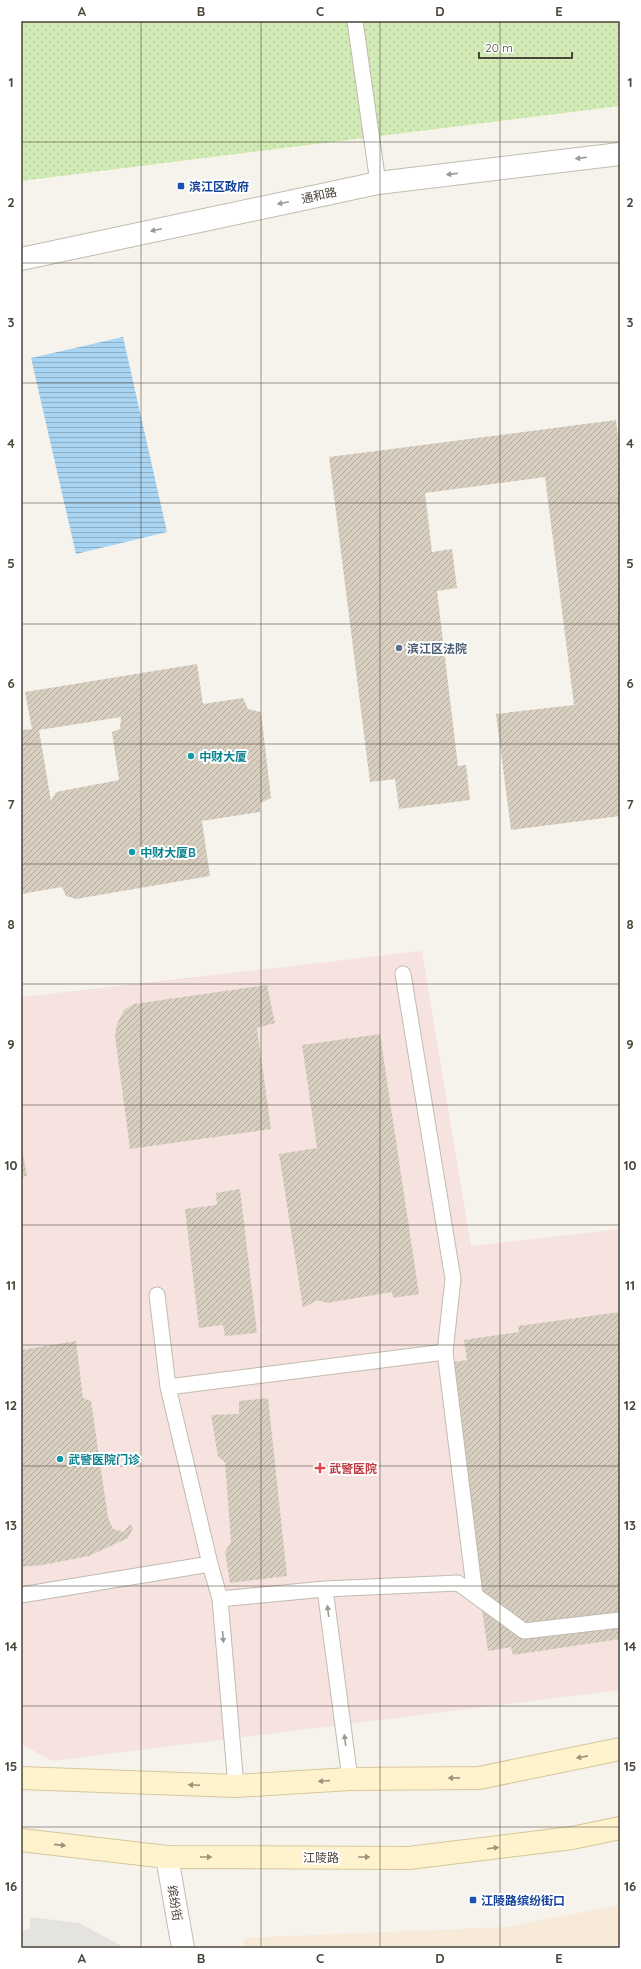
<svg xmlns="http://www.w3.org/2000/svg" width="641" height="1969" viewBox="0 0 641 1969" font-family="Quicksand,'Noto Sans SC',sans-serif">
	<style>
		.commercial { fill: #f7ead8 }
		.medical { fill: #f6e3e0 }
		.grass { fill: url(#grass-dots) }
		.parking { fill: #e5e3e0 }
		.water { fill: url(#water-rules) }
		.building { fill: url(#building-hatch); fill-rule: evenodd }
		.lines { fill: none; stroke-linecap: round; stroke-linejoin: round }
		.service-casing { stroke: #c2bbae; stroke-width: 17 }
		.minor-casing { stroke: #c2bbae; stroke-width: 24 }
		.tertiary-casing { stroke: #c2bbae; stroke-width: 24 }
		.secondary-casing { stroke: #d6c79b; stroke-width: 24 }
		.service { stroke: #fff; stroke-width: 15 }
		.minor { stroke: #fff; stroke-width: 22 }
		.tertiary { stroke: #fff; stroke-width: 22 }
		.secondary { stroke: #fff3cd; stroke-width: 22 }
		.oneway { fill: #9c9892 }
		.oneway2 { fill: #9c937c }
		.grid { fill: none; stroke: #4b4439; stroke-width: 1; stroke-opacity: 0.55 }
		.transit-dot { fill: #1a4fb4; stroke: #fff; stroke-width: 1.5 }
		.service-dot { fill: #5c6f8a; stroke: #fff; stroke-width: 1.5 }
		.culture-dot { fill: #0f9aa8; stroke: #fff; stroke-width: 1.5 }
		.health-dot { fill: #e0444e; stroke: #fff; stroke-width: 1.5 }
		.labels { text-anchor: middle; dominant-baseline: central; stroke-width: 4; stroke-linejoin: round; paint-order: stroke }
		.transit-label { font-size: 12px; font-weight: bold; fill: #164399; stroke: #fff; text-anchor: start }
		.street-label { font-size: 12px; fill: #4b4439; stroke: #fff }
		.service-label { font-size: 12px; font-weight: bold; fill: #4e5e75; stroke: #fff; text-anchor: start }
		.culture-label { font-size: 12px; font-weight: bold; fill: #0d838f; stroke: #fff; text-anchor: start }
		.health-label { font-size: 12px; font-weight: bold; fill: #be3a42; stroke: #fff; text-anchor: start }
		.neatline { fill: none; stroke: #4b4439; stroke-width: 1.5 }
		.grid-label { font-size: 13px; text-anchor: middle; font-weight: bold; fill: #4b4439 }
	</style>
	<defs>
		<pattern id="grass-dots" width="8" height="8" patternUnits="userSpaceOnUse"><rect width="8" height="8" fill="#d2eab5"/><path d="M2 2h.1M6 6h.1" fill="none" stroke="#b6ca9c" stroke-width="1.8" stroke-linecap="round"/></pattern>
		<pattern id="water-rules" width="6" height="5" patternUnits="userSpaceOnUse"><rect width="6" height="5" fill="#a9d4f2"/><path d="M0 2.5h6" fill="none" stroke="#8caec5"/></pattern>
		<pattern id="building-hatch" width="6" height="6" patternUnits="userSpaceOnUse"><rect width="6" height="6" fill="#d8cfc1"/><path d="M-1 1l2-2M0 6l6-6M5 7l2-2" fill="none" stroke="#b1aa9e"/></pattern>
	</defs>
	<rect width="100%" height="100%" fill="#f6f3ec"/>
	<path class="commercial" d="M620,1905V1948H243L244,1938L506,1927Z"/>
	<path class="medical" d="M422,951L471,1246L620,1229V1690L52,1761L21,1744V997Z"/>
	<path class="grass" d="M21,21H620V106L21,181Z"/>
	<path class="parking" d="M30,1917L79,1923L126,1948H21V1931L30,1929Z"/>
	<path class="water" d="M123,337L167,532L76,554L31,358Z"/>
	<path class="building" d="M616,420L620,454V816L511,830L496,714L574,705L545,477L425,493L432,552L452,549L457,588L437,591L458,766L466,765L470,800L399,809L395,779L370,782L329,457Z
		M197,664L203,704L243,698L248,709L261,712L271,798L260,803V812L202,821L210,876L76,899L66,896L62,887L21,894V730L32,729L25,692ZM121,717L120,729L112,732L119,780L56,792L51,801L39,730Z
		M267,985L275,1023L257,1028L271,1129L130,1149L115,1036L117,1024L124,1010L134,1004Z
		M380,1034L419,1294L393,1298L392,1292L327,1303L317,1300L303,1308L279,1154L317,1148L302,1045Z
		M21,1144L27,1176L21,1177Z
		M240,1189L257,1333L225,1336L223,1325L199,1328L185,1209L217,1205L216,1193Z
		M620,1312V1639L513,1655L511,1647L488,1651L446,1363L467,1360L464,1340L519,1332L518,1326Z
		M76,1341L83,1398L91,1401L108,1518L113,1529L124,1532L130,1524L133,1528L128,1538L89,1556L42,1565L21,1567V1350Z
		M268,1398L287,1576L230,1583L225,1552L231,1542L225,1462L218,1457L211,1415L239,1414V1401Z"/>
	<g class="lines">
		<g class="service-casing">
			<path id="service" d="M355,21L378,183
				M403,974L453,1279L445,1352
				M157,1295L168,1387L210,1564L220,1599L325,1589L458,1583L524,1631L620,1620
				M168,1387L445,1352L475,1595
				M325,1589L350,1779
				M21,1595L210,1564
				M220,1599L236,1786"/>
		</g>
		<g class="minor-casing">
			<path id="minor" d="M167,1857L183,1948"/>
		</g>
		<g class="tertiary-casing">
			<path id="tertiary" d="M21,259L378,183L620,154"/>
		</g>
		<g class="secondary-casing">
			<path id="secondary" d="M21,1778L236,1786L350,1779L479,1778L620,1749
				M21,1840L167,1857L409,1858L572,1838L620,1828"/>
		</g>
		<use href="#service" class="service"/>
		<use href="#minor" class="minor"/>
		<use href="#tertiary" class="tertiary"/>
		<use href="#secondary" class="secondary"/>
	</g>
	<defs><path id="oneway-solid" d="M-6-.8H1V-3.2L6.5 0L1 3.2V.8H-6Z"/></defs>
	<g class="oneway">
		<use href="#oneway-solid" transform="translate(581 158) rotate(173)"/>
		<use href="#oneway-solid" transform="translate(452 174) rotate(173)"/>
		<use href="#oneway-solid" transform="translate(283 203) rotate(168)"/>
		<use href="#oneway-solid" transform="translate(156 230) rotate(168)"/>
		<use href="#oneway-solid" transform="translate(328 1611) rotate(-97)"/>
		<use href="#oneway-solid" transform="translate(223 1637) rotate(85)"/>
		<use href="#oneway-solid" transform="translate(345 1740) rotate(-97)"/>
	</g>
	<g class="oneway2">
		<use href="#oneway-solid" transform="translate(582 1757) rotate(169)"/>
		<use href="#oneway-solid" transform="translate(454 1778) rotate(179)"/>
		<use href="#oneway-solid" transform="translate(324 1781) rotate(176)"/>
		<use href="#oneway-solid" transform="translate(194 1785) rotate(-177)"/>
		<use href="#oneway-solid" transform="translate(60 1845) rotate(6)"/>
		<use href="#oneway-solid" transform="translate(493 1848) rotate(-7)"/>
		<use href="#oneway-solid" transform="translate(206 1857)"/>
		<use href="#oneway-solid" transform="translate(364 1857)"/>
	</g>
	<path class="grid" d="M141,21V1948M261,21V1948M380,21V1948M500,21V1948M21,142H620M21,263H620M21,383H620M21,503H620M21,624H620M21,744H620M21,864H620M21,984H620M21,1105H620M21,1225H620M21,1345H620M21,1466H620M21,1586H620M21,1706H620M21,1827H620"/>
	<g class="transit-dot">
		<rect x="177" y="182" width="8" height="8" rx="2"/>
		<rect x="469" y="1896" width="8" height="8" rx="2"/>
	</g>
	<circle class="service-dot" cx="399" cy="648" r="4"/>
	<g class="culture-dot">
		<circle cx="191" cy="756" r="4"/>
		<circle cx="132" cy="852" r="4"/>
		<circle cx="60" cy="1459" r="4"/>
	</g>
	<path class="health-dot" d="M318 1462h4v4h4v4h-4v4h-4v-4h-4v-4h4z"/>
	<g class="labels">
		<g class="transit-label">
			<text x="189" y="186">滨江区政府</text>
			<text x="481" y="1900">江陵路缤纷街口</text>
		</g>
		<g class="street-label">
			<text transform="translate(319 195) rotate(-12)">通和路</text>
			<text x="321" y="1857">江陵路</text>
			<text transform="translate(175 1903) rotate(80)">缤纷街</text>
		</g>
		<g class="service-label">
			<text x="407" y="648">滨江区法院</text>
		</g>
		<g class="culture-label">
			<text x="199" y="756">中财大厦</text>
			<text x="140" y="852">中财大厦B</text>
			<text x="68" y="1459">武警医院门诊</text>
		</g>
		<g class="health-label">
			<text x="329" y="1468">武警医院</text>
		</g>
	</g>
	<rect width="641" height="1969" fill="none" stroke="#ffffff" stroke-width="44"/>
	<path d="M479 52v6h93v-6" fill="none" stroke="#4b4439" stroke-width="2"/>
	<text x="485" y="52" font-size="12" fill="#4b4439" stroke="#ffffff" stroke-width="3" paint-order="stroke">20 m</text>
	<rect x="22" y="22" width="597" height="1925" class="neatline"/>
	<g class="grid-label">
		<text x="82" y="16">A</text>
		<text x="201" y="16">B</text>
		<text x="320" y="16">C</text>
		<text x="440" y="16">D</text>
		<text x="559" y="16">E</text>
		<text x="11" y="87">1</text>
		<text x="630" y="87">1</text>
		<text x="11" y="207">2</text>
		<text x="630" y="207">2</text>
		<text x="11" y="327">3</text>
		<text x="630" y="327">3</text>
		<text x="11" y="448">4</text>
		<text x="630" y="448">4</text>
		<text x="11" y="568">5</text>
		<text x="630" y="568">5</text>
		<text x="11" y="688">6</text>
		<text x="630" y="688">6</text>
		<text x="11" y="809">7</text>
		<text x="630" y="809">7</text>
		<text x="11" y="929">8</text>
		<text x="630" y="929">8</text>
		<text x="11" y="1049">9</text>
		<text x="630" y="1049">9</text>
		<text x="11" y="1170">10</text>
		<text x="630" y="1170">10</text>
		<text x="11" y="1290">11</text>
		<text x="630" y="1290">11</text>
		<text x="11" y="1410">12</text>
		<text x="630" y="1410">12</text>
		<text x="11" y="1530">13</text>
		<text x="630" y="1530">13</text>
		<text x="11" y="1651">14</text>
		<text x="630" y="1651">14</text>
		<text x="11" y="1771">15</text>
		<text x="630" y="1771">15</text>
		<text x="11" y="1891">16</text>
		<text x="630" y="1891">16</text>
		<text x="82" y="1963">A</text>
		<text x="201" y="1963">B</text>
		<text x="320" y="1963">C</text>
		<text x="440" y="1963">D</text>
		<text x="559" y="1963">E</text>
	</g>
</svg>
